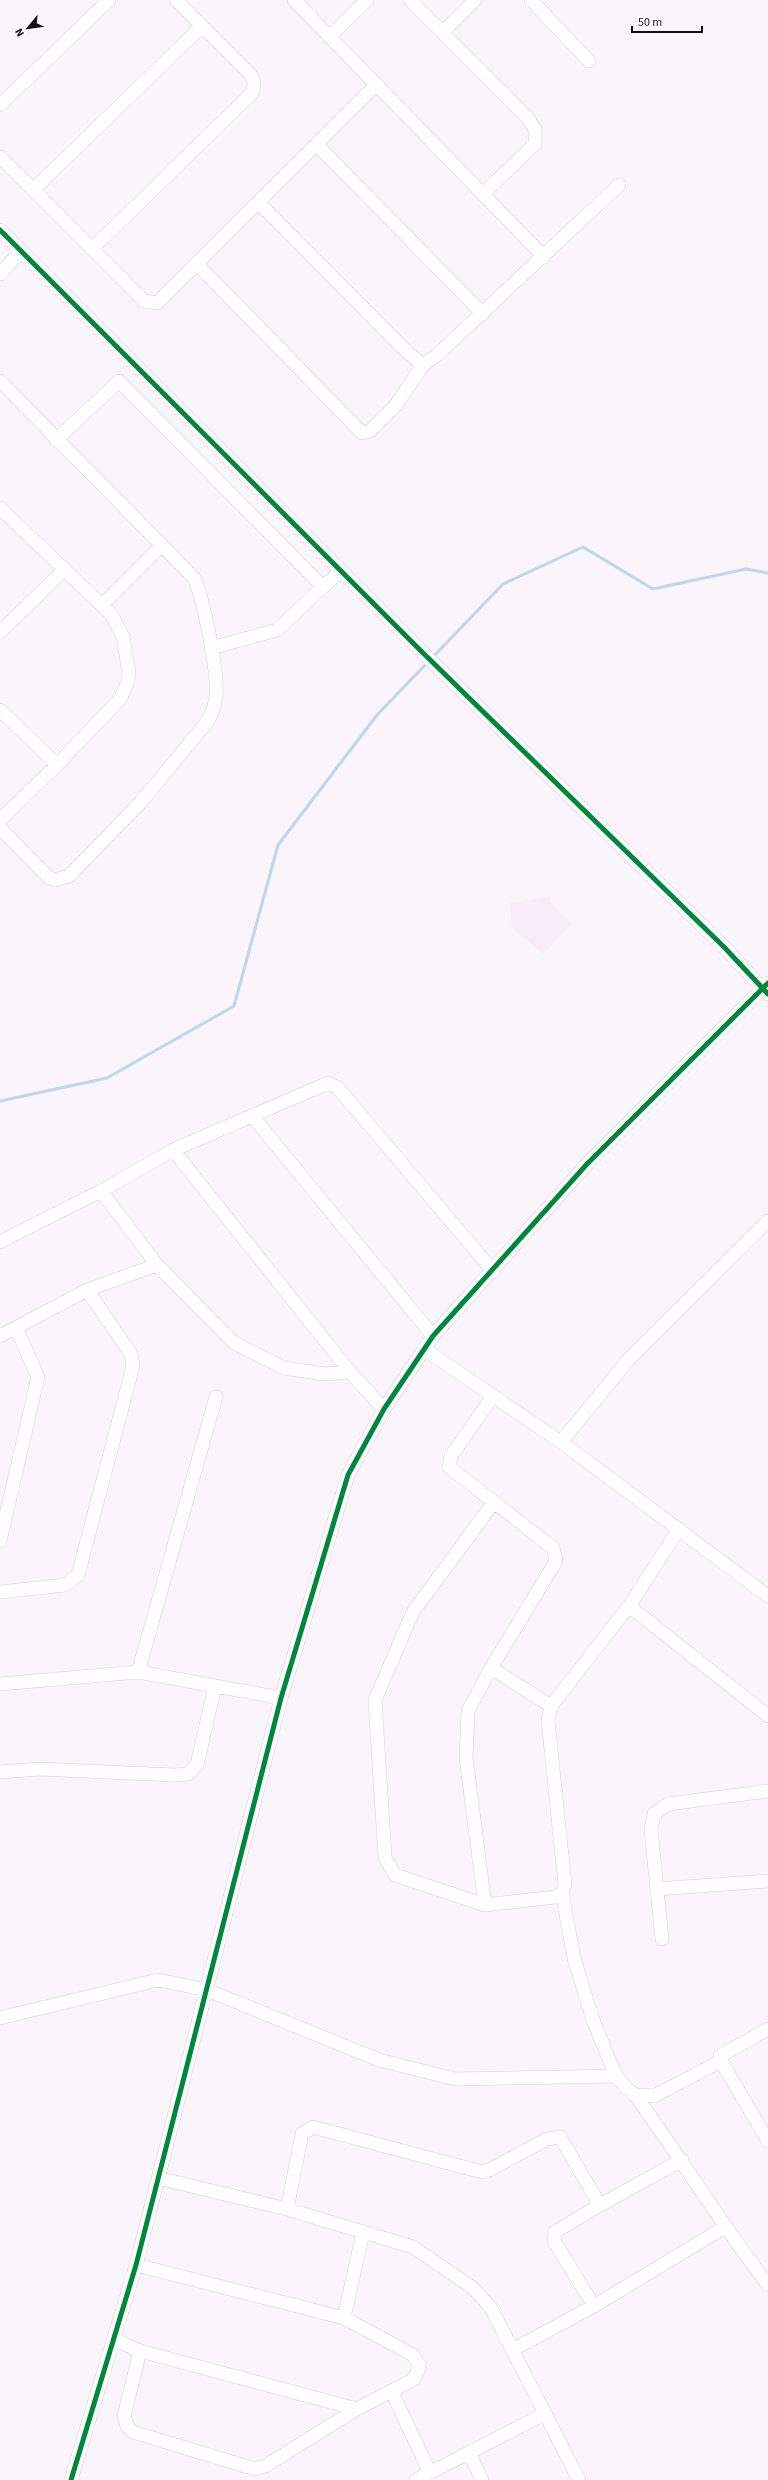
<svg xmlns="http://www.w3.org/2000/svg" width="768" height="2480" viewBox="0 0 768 2480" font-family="'Source Sans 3',sans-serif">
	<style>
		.commercial { fill: #f8ecf8 }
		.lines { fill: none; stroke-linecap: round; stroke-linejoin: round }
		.stream { stroke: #bed5eb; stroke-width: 3 }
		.minor-casing { stroke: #d5d0d6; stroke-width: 14 }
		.minor { stroke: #fefefe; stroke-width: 13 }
		.cycleway-casing { stroke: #fff; stroke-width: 8 }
		.cycleway { stroke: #00873e; stroke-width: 5 }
	</style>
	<rect width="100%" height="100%" fill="#f9f5fa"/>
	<path class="commercial" d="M550,896L551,902L571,925L543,954L512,927L510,903Z"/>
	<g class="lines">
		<path class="stream" d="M433,657L503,584L583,547L653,589L746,569L768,573
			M0,1101L107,1078L234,1006L278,845L377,715L427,663"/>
		<g class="minor-casing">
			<path id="minor" d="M294,0L544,257
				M410,0L527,117L535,129V144L484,193
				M531,0L589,61
				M443,32L475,0
				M330,36L367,0
				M0,105L109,0
				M317,145L483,314
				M0,157L144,301L157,303L376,85
				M34,189L202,26
				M259,203L408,353L423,365L437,355L619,185
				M0,230L418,648L724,947L768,994
				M92,249L253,92L254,82L251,75L176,0
				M197,264L362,433L370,431L396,405L423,365
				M0,274L21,251
				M0,381L194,578C204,600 218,672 216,696C215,706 212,714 207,722L141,802L69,876L55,880L48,877L0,828
				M56,440L119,381L323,587L277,630L211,648
				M0,508L111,614L123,637L129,673L127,684L120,699L57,765L0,820
				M323,587L341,571
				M102,605L161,546
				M0,632L65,569
				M0,710L57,765
				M253,1117L433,1336
				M173,1150L350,1372L384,1409
				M101,1191L157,1265L234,1343L284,1368L324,1374L350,1372
				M0,1242L101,1191L173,1150L328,1083L338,1088L493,1271
				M87,1290L157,1265
				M0,1336L87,1290L131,1354L133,1366L78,1575L65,1585L0,1592
				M424,1349L561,1442L768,1596
				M493,1396L451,1456L449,1467L553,1548L556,1561L491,1668L551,1706
				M561,1442L630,1358L768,1221
				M494,1502L413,1612L375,1700L385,1858L395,1875L485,1905L555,1897L562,1893L565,1885L548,1720L551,1706L629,1606L679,1529
				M0,1541L38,1377L16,1328
				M629,1606L768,1716
				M138,1672L216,1397
				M0,1684L138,1672L281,1698
				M0,1772L39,1769L174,1775L188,1774L197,1765L215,1686
				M657,1889L768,1881
				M562,1893L574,1958L593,2020L616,2076L626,2088L635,2095C681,2158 721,2224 768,2285
				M485,1905L466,1758L468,1711L491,1668
				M662,1939L651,1830L654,1814L668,1804L768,1791
				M0,2018L158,1980L207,1990L379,2060L455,2079L616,2076
				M768,2029L720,2056L721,2061L768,2141
				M635,2095L654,2096L721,2061
				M158,2178L287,2209L413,2247L473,2288L491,2308L579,2480
				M287,2209L302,2134L313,2127L482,2172L489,2170L547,2139L560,2137L600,2205
				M136,2265L344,2318L413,2355L420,2366L414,2379L357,2409L265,2466L255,2469L133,2432L127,2426L124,2416L140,2351
				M594,2306L554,2241L555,2232L600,2205L682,2160
				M344,2318L363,2232
				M115,2340L140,2351L357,2409
				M512,2350L594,2306L725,2227
				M392,2392L430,2473
				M469,2453L482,2480
				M71,2480L136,2265L281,1698L348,1475L384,1409L433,1336L587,1164L768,983
				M416,2480L544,2414"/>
		</g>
		<use href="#minor" class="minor"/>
		<g class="cycleway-casing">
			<path id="cycleway" d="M0,230L418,648L724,947L768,994
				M71,2480L136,2265L281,1698L348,1475L384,1409L433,1336L587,1164L768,983"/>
		</g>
		<use href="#cycleway" class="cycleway"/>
	</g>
	<g transform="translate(28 28) rotate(241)" stroke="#ffffff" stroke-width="3" paint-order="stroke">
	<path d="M0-3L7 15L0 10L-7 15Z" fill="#110d13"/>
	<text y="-6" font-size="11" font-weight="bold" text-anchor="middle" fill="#110d13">N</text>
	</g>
	<path d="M632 26v6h70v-6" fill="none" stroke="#110d13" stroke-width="2"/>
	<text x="638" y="26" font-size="12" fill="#110d13" stroke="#ffffff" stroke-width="3" paint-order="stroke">50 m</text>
</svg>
